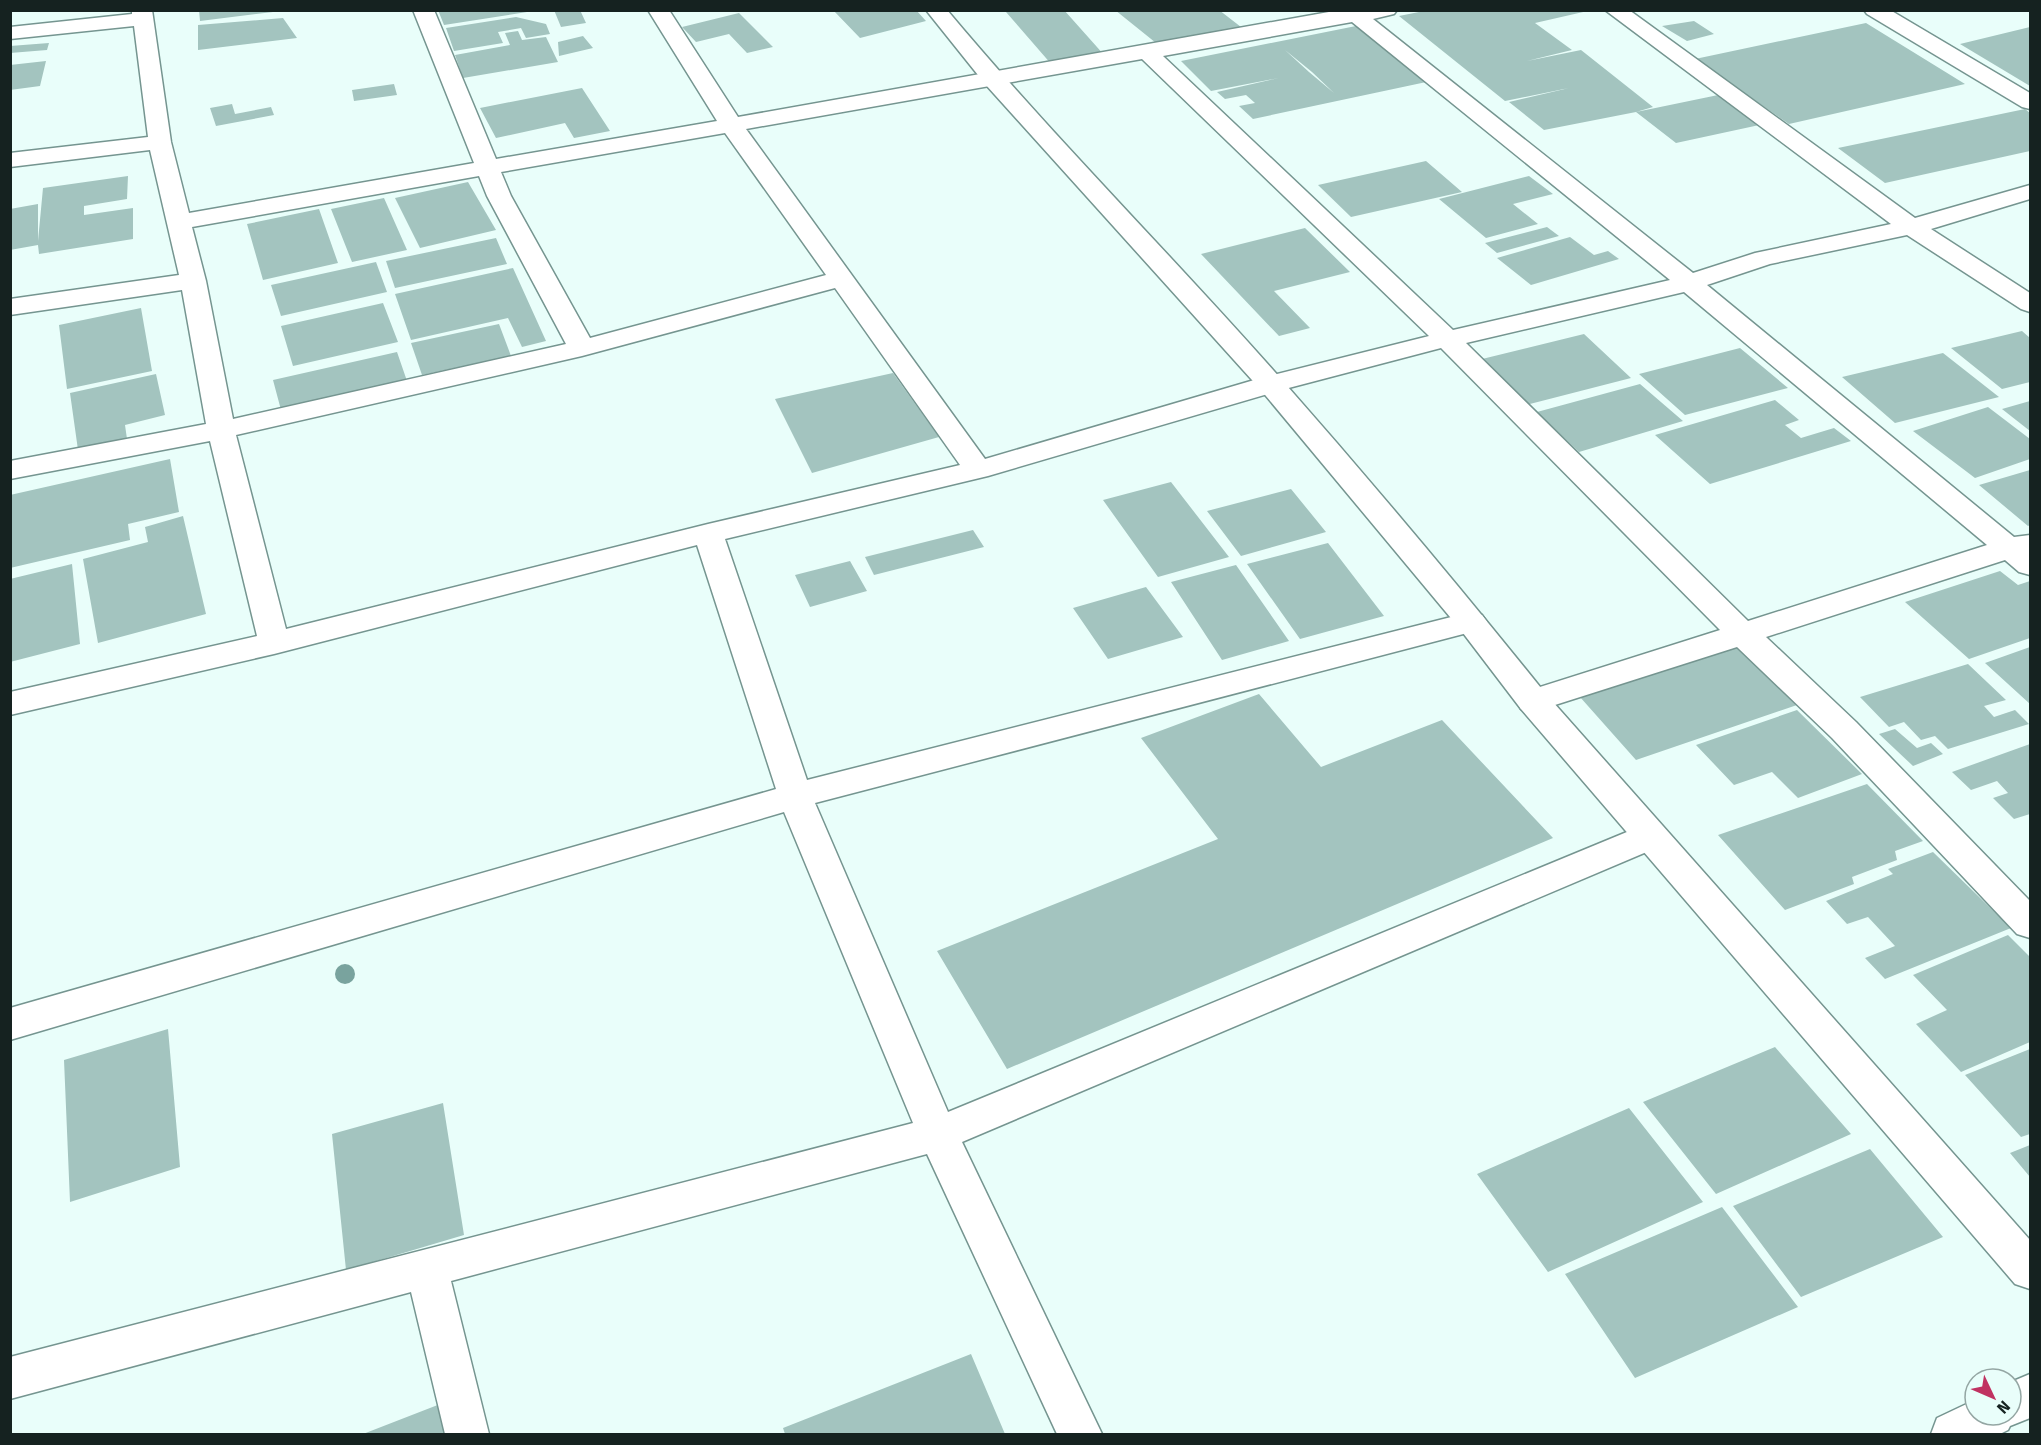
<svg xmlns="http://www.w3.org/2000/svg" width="2041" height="1445" viewBox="0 0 2041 1445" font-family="'Fira Sans',sans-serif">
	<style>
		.building { fill: #a3c4bf; fill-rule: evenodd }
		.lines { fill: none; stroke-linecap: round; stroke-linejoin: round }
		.minor-casing { stroke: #759590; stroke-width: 3 }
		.tertiary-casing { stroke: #759590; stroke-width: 3 }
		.minor { fill: #fff; fill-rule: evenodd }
		.tertiary { fill: #fff; fill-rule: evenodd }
		.tree { fill: #79a39e }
	</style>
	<rect width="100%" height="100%" fill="#e9fefa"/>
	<path class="building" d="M199,10H273V12L200,21Z
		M438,10H527V12L444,25Z
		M554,10H580L586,23L561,27Z
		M833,10H916L926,21L860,38Z
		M1011,10H1064L1105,56L1052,65L1006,12Z
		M1115,10H1219L1241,27L1161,47Z
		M1429,10H1592L1535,23L1572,50L1527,61L1581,50L1653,107L1636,112L1723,94L1764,124L1676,143L1636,112L1544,130L1509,102L1569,88L1505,101L1399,16Z
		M739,13L773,47L747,53L729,34L696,42L682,27Z
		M516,17L546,24L550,34L526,38L521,28L498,32L503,43L454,51L446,28Z
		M283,18L297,38L198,50V25Z
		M1694,21L1714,34L1687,41L1662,26Z
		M1866,23L1965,84L1789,124L1695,59Z
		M1361,25L1431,81L1253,119L1239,106L1255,103L1246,95L1225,99L1217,92L1279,78L1211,91L1181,61ZM1285,50L1312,72L1334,93L1309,72Z
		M2030,27V86L1960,44Z
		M518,31L522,40L546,37L558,62L463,78L455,55L510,45L505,33Z
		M583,36L593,48L559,56L558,42Z
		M49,43L47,50L10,53V46Z
		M46,61L40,86L10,90V65Z
		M394,84L397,95L354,101L352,90Z
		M582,88L610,131L574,138L565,123L496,138L480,108Z
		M232,104L235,114L271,107L274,115L216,126L210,108Z
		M2025,109L2030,113V151L1885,183L1838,148Z
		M1426,161L1462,192L1351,217L1318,185Z
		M128,176L127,199L84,206V215L133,208V239L39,254L38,245L10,250V209L38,204V241L43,188Z
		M1529,176L1553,194L1513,204L1538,224L1486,238L1439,199Z
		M468,182L496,230L420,248L395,198Z
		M384,198L407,250L352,262L331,209Z
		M319,209L338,263L263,280L247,224Z
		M1547,227L1559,236L1497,253L1485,243Z
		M1305,228L1350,272L1274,291L1310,328L1279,336L1201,254Z
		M1570,237L1594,255L1608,251L1619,259L1531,285L1497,258Z
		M496,238L507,264L395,288L386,261Z
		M376,262L387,292L281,316L271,285Z
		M513,268L546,341L522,347L508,318L411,340L395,294Z
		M383,303L398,342L293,366L281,326Z
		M141,308L152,371L67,389L59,325Z
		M499,324L511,356L422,375L411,343Z
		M2022,331L2030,338V382L2002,389L1951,348Z
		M1584,334L1631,378L1522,406L1478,360Z
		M1740,348L1788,388L1685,415L1639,374Z
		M397,352L407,381L281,410L273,380Z
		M1943,353L1999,397L1895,423L1842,377Z
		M893,373L939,437L812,473L775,399Z
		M156,374L165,415L125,425L127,439L78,450L70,393Z
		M1640,384L1683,421L1579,452L1537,412Z
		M1775,400L1799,420L1785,425L1801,438L1834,428L1851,441L1710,484L1655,435Z
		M2030,401V431L2002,409Z
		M1988,407L2030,439V459L1975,478L1913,431Z
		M170,459L179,512L128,524L130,540L10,568V495Z
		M2030,470V525L2028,526L1979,485Z
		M1171,482L1229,557L1158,577L1103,500Z
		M1291,489L1326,532L1241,556L1207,511Z
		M183,516L206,614L98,643L83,559L148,542L145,527Z
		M973,530L984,547L874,575L865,557Z
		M1328,543L1384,616L1300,639L1247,564Z
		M850,561L867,591L810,607L795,575Z
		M72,564L80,644L10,662V579Z
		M1236,565L1289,641L1222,660L1171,582Z
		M2000,571L2018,585L2030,581V638L1969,659L1905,602Z
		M1146,587L1183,637L1108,659L1073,608Z
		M1737,645L1797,705L1636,760L1580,697Z
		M2030,647V704L1985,663Z
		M1968,664L2006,700L1984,706L1994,717L2015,710L2029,724L1948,749L1935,736L1921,740L1904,722L1889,727L1860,697Z
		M1259,694L1321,767L1442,720L1553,838L1007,1069L937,951L1218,839L1141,738Z
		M1797,710L1862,774L1798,798L1772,772L1734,785L1696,745Z
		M1895,729L1917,748L1931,743L1943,754L1913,766L1879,734Z
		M2030,744V814L2014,819L1993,798L2008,793L1997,781L1971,790L1952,772Z
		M1867,784L1923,841L1895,851L1897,860L1852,877L1854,884L1785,910L1718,835Z
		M1933,852L2011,928L1885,979L1865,958L1895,946L1868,917L1847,924L1826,901L1893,874L1888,869Z
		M2008,935L2030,957V1042L1961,1072L1916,1024L1947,1010L1913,975Z
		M168,1029L180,1167L70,1202L64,1060Z
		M1775,1047L1851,1134L1716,1194L1643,1102Z
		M2030,1049V1134L2021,1137L1965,1075Z
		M443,1103L464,1235L346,1270L332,1134Z
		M1629,1108L1703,1202L1548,1272L1477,1174Z
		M2030,1145V1177L2010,1153Z
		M1870,1149L1943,1237L1801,1297L1733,1206Z
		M1722,1207L1798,1307L1635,1378L1565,1274Z
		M971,1354L1005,1434H785L783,1428Z
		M448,1401L455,1434H363Z"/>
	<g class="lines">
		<g class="minor-casing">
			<path id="minor" d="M132,10H152L171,142L189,213L474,163L413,10H434L496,159L717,121L648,10H669L738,117L1340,10H1397L1394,14L1373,19L1693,273L1755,253L1891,224L1605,10H1629L1915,218L2030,185V199L1931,229L2030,293V312L2021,309L1907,235L1770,264L1707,285L2014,537L2030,535V575L2019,572L2005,560L1766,637L1856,722L2030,901V938L2017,934L1832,738L1737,647L1533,712L1521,709L1517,701L1521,693L1720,630L1441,348L1281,390L988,476L725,539L807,780L1471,612L1482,615L1487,622L1482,629L1471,632L815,803L948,1112L1639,827L1651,823L1663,827L1668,836L1663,845L962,1142L1102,1434H1057L927,1154L451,1281L489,1434H445L411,1292L10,1399V1357L913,1123L784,812L10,1040V1008L776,789L697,545L274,654L10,715V692L257,636L210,441L10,479V461L206,424L182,290L10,315V299L179,275L150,150L10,167V153L148,137L134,26L10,39V27L132,14ZM1352,22L1670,280L1453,330L1163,56ZM1142,59L1429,336L1261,378L985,459L746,129ZM725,133L826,275L590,338L511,196L501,172ZM479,176L487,196L566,344L233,419L206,281L192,227ZM835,288L960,465L708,524L286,629L236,435L582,356ZM1684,292L1987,545L1748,621L1466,343Z
				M1864,10H1890L2030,93V109L2022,107L1867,14Z
				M2030,1374V1418L2010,1426L2008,1430L2000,1434H1931L1937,1418L1975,1400V1415H2011V1382Z"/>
		</g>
		<g class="tertiary-casing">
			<path id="tertiary" d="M926,10H947C1054,138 1171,254 1281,379C1371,481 1459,586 1545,693L2030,1240V1289L2015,1284L1521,709L1460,629L1261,390L986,85Z"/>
		</g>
		<use href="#minor" class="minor"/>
		<use href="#tertiary" class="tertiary"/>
	</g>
	<circle class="tree" cx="345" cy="974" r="10"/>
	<rect width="2041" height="1445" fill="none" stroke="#152220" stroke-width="24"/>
	<g transform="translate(1993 1397) rotate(134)"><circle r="28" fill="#e9fefa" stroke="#94a6a3" stroke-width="1.5"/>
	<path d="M0-4.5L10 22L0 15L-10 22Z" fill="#c03261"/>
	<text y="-9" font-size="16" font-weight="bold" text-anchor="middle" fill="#152220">N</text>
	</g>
</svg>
